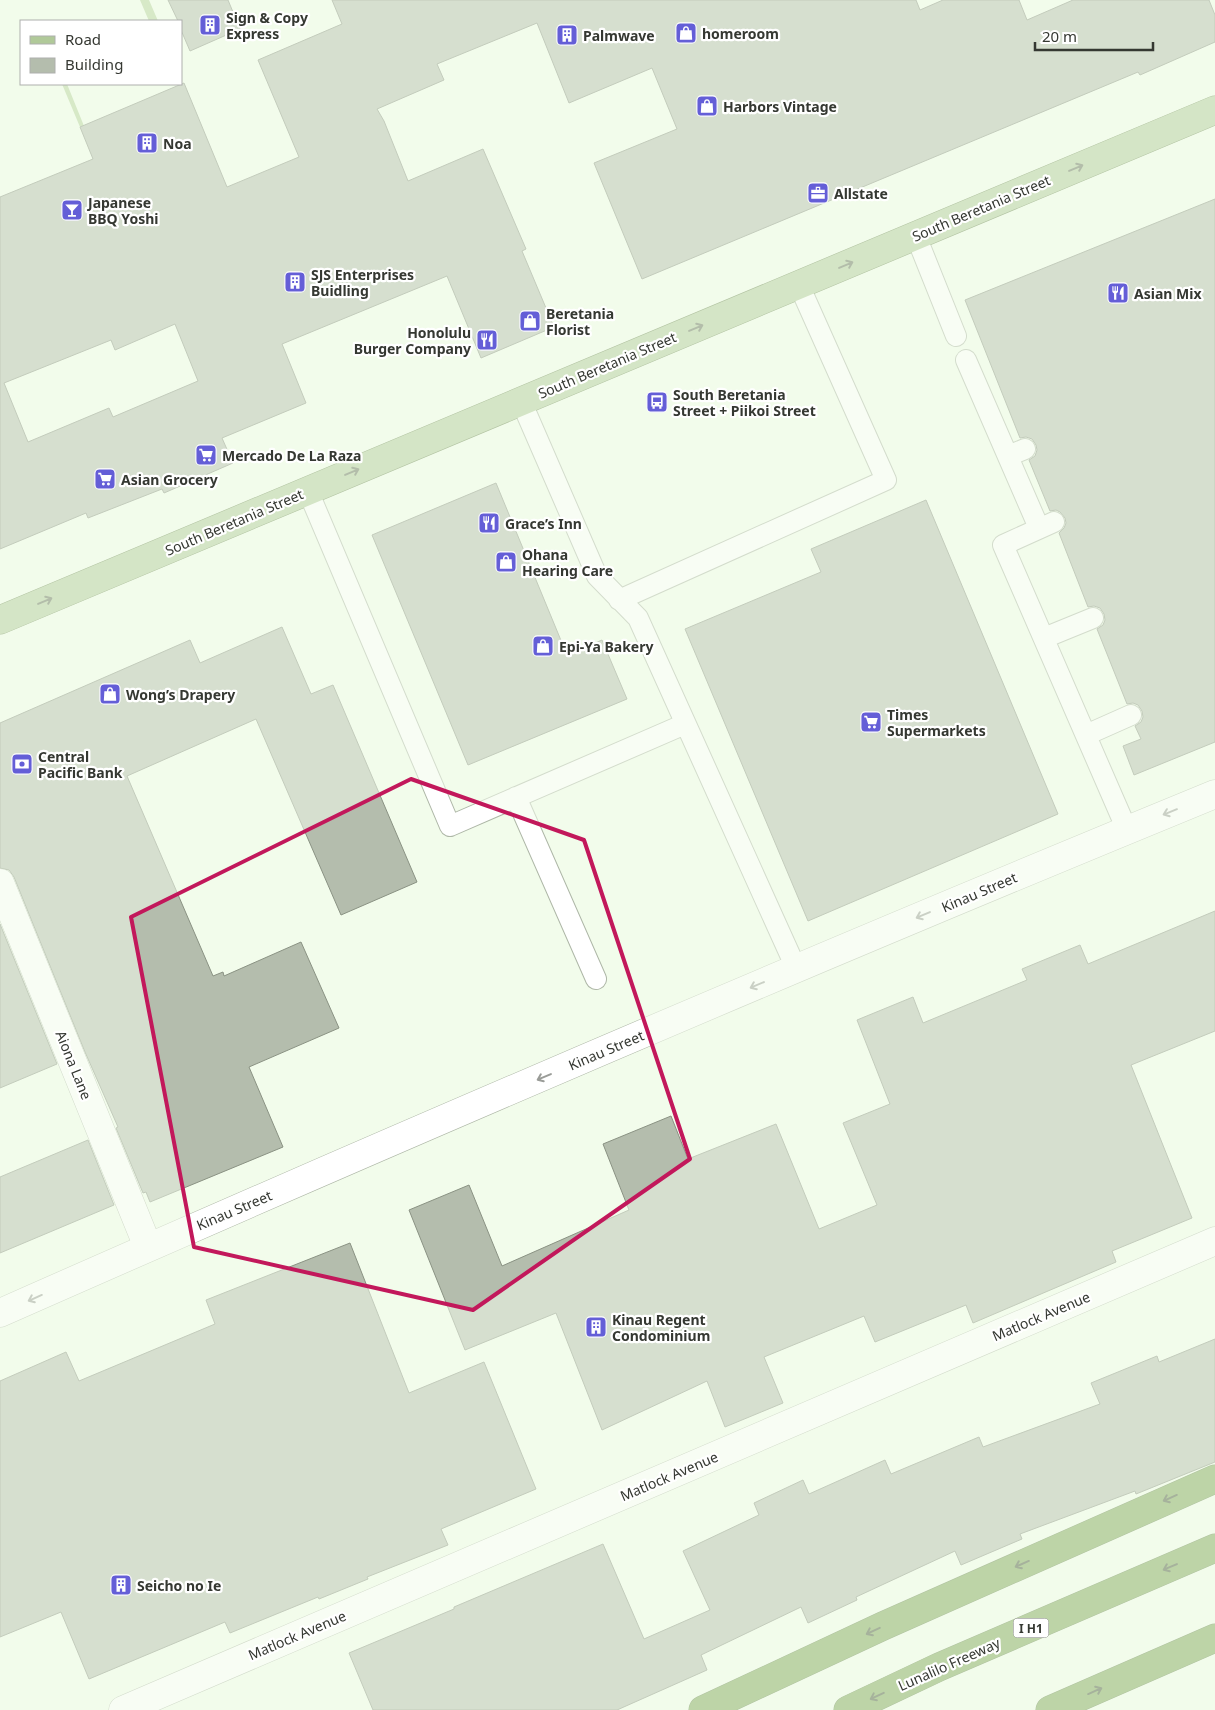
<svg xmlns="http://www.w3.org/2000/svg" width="1215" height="1710" viewBox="0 0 1215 1710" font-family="'Noto Sans',sans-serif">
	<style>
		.green { fill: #b5d39c }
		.building { fill: #b4bdad; stroke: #8a9283; fill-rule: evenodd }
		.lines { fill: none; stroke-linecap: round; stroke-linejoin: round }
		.lane-casing { stroke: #aeb7a7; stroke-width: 22 }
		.street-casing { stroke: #aeb7a7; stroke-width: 29 }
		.secondary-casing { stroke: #aeb7a7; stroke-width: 29 }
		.primary-casing { stroke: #637f49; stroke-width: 29 }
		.highway-casing { stroke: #637f49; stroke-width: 29 }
		.lane { stroke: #fff; stroke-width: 20 }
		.street { stroke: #fff; stroke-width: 28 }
		.secondary { stroke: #fff; stroke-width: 28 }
		.primary { stroke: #b0c999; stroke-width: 28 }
		.highway { stroke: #7ca555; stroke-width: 28 }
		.oneway { stroke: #66725b }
		.oneway2 { stroke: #9a9c98 }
		.oneway3 { stroke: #4a593c }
		.marked { fill: none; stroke: #c2185b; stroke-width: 4; stroke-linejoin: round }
		.labels { text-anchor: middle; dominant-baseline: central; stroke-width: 4.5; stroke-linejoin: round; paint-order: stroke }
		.shield { fill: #fff; stroke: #727470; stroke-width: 1 }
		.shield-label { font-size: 12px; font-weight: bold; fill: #353832 }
		.poi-label { font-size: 14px; font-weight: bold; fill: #353832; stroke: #fff; text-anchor: start }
		.street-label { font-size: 14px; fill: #353832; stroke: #fff }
	</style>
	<rect width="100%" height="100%" fill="#f2fceb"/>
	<path class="green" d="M140,0H149L158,21H149Z
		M62,84H67L84,126L80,127Z"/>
	<path class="building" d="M168,0H228L240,29L190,51L181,30V21H178Z
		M332,0H916L920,10L943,0H1019L1027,20L1073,0H1209L1215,15V42L1140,75L1138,72L642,279L594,163L677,129L652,68L569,103L537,23L437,64L444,80L377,109L384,121L408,181L483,149L526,249L522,251L554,327L481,358L447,276L282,344L306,403L222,438L233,463L164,493L162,489L88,518L86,513L0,549V197L93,159L80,127L184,83L227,187L299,157L258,60L342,24ZM175,324L198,381L113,417L109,408L28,442L4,383L111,340L115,350Z
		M1215,199V742L1134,775L1123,746L1141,739L1135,726L1141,722L1143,717L1142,711L1138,705L1133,703L1127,704L1097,629L1103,625L1105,620L1104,614L1100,608L1094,606L1088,607L1059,533L1064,528L1066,523L1065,518L1060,512L1056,510L1050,511L1029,460L1035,456L1037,450L1036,445L1032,439L1026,437L1020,438L965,300Z
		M496,483L567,655L602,640L627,699L468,765L372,535Z
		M926,500L1058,814L808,921L685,629L821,572L811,549Z
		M282,627L311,694L333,685L417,882L341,915L256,719L127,776L213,976L223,972L224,976L301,942L339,1028L249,1067L283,1147L150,1202L146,1192L143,1193L116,1128L118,1127L85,1052L14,877L9,870L0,868V723L190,640L200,663Z
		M1215,911V1031L1131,1065L1192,1218L1112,1251L1116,1262L973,1323L966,1305L875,1342L864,1316L764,1357L783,1403L725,1427L707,1381L602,1430L556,1313L465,1350L409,1210L469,1185L502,1266L629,1210L603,1144L671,1116L688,1159L776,1124L819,1229L877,1205L843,1123L890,1104L857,1020L913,997L923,1023L1027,980L1022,969L1080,945L1088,964Z
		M0,924L57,1064L0,1088Z
		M88,1140L114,1205L0,1253V1177Z
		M350,1243L409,1393L484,1362L536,1489L441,1529L448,1545L367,1577L368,1579L319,1599L318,1597L230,1633L225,1622L89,1679L61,1612L0,1637V1381L66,1352L79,1381L215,1324L206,1300Z
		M1215,1339V1462L1136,1494L1135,1491L1020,1534L1022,1539L961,1565L955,1551L856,1597L857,1600L808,1623L801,1607L701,1655L707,1670L617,1710H373L349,1653L454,1609V1607L603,1544L644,1639L710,1610L683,1551L759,1515L754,1503L803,1480L809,1494L885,1460L891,1474L979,1437L983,1447L1100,1404L1091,1383L1157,1356L1159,1362Z"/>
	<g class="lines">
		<g class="lane-casing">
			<path id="lane" d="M916,236L956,336
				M966,360L1039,528
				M521,401L597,576L638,618L796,968
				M1008,456L1025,449
				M308,491L450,826L685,724
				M1054,522L1003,545L1127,830
				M619,600L886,480L799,285
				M1044,638L1093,618
				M1086,735L1131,715
				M516,797L596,979"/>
		</g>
		<g class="street-casing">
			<path id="street" d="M0,883L148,1247
				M123,1710L1215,1241"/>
		</g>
		<g class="secondary-casing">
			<path id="secondary" d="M0,1313C403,1135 808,961 1215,794"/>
		</g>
		<g class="primary-casing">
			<path id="primary" d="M0,620L1215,110"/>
		</g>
		<g class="highway-casing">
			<path id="highway" d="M703,1710L883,1626L1215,1479
				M848,1710L939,1667L1215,1548
				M1050,1710L1215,1638"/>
		</g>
		<use href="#lane" class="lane"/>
		<use href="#street" class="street"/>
		<use href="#secondary" class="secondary"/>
		<use href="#primary" class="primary"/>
		<use href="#highway" class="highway"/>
	</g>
	<defs><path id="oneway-shaft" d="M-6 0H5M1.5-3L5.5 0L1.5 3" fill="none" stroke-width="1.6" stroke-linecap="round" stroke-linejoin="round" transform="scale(1.25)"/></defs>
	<g class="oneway">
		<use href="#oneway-shaft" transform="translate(1076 168) rotate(-23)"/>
		<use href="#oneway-shaft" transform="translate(846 265) rotate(-23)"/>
		<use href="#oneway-shaft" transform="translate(696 328) rotate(-23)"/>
		<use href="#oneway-shaft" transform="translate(352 472) rotate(-23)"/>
		<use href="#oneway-shaft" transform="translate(45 601) rotate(-23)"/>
	</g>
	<g class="oneway2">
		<use href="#oneway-shaft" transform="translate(1170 812) rotate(158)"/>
		<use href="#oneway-shaft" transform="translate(923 915) rotate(157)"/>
		<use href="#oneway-shaft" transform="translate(757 985) rotate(157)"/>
		<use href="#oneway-shaft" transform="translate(544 1077) rotate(157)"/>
		<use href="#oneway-shaft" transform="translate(35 1298) rotate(156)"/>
	</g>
	<g class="oneway3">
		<use href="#oneway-shaft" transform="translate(1170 1498) rotate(156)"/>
		<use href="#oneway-shaft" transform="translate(1022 1564) rotate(156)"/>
		<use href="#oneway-shaft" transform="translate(1170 1567) rotate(157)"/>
		<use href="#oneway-shaft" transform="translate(873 1631) rotate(155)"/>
		<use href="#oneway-shaft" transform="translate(1095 1691) rotate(-24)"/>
		<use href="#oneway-shaft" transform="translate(877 1696) rotate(155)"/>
	</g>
	<path d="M0 0H1215V1710H0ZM411,779L584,840L690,1159L473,1310L194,1247L131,917Z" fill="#f2fceb" fill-opacity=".55" fill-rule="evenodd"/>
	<path class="marked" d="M411,779L584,840L690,1159L473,1310L194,1247L131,917Z"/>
	<defs>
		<g id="building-square" transform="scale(1.125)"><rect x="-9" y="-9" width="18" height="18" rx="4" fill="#645ed7" stroke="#fff"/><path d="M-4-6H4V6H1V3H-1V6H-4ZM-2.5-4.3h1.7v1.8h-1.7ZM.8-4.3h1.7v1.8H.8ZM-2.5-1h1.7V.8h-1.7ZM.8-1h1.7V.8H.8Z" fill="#fff"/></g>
		<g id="shop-square" transform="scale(1.125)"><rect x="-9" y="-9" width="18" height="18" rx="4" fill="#645ed7" stroke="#fff"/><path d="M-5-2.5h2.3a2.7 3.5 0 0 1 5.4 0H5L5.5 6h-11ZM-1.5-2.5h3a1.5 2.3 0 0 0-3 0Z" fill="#fff"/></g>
		<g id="office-square" transform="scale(1.125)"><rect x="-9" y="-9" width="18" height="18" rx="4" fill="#645ed7" stroke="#fff"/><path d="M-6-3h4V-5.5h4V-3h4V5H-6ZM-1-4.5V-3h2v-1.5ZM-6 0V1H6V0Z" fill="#fff"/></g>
		<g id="bar-square" transform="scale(1.125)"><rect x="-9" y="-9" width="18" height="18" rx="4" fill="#645ed7" stroke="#fff"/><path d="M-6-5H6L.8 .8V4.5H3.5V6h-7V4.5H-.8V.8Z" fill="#fff"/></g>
		<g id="restaurant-square" transform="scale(1.125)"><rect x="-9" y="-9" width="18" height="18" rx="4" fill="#645ed7" stroke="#fff"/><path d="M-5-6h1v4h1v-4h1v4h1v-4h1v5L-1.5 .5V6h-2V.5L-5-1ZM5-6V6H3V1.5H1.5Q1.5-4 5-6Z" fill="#fff"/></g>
		<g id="bus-square" transform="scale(1.125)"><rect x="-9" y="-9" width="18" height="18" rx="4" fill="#645ed7" stroke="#fff"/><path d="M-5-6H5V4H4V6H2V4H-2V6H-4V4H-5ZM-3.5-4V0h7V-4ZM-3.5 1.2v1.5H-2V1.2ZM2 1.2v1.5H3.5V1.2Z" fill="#fff"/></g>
		<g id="supermarket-square" transform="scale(1.125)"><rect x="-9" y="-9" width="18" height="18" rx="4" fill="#645ed7" stroke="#fff"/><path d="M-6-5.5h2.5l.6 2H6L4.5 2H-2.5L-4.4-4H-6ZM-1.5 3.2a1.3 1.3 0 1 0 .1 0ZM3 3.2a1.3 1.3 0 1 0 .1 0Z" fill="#fff"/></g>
		<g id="bank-square" transform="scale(1.125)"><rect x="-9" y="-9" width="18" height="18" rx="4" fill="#645ed7" stroke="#fff"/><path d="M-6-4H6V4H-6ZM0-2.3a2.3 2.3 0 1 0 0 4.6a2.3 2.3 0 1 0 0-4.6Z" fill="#fff"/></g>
	</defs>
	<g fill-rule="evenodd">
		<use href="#building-square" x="210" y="25"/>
		<use href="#shop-square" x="686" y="33"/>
		<use href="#building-square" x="567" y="35"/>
		<use href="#shop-square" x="707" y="106"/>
		<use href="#building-square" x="147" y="143"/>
		<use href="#office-square" x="818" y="193"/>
		<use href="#bar-square" x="72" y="210"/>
		<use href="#building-square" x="295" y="282"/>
		<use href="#restaurant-square" x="1118" y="293"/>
		<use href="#shop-square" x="530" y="321"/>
		<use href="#restaurant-square" x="487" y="340"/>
		<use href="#bus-square" x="657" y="402"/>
		<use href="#supermarket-square" x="206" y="455"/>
		<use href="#supermarket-square" x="105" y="479"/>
		<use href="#restaurant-square" x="489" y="523"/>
		<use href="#shop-square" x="506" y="562"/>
		<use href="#shop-square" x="543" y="646"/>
		<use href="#shop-square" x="110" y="694"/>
		<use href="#supermarket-square" x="871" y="722"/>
		<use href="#bank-square" x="22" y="764"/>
		<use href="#building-square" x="596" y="1327"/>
		<use href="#building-square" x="121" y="1585"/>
	</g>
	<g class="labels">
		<rect class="shield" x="1013.5" y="1618.5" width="35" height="19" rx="4"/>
		<g class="shield-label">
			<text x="1031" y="1628">I H1</text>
		</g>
		<g class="poi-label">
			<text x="226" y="17">Sign &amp; Copy<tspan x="226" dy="16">Express</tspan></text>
			<text x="702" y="33">homeroom</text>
			<text x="583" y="35">Palmwave</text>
			<text x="723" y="106">Harbors Vintage</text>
			<text x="163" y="143">Noa</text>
			<text x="834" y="193">Allstate</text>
			<text x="88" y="202">Japanese<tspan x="88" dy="16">BBQ Yoshi</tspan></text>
			<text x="311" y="274">SJS Enterprises<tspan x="311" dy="16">Buidling</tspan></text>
			<text x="1134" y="293">Asian Mix</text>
			<text x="546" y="313">Beretania<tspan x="546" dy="16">Florist</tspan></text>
			<text x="471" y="332" text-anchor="end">Honolulu<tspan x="471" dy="16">Burger Company</tspan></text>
			<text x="673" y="394">South Beretania<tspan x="673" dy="16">Street + Piikoi Street</tspan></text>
			<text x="222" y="455">Mercado De La Raza</text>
			<text x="121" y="479">Asian Grocery</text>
			<text x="505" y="523">Grace’s Inn</text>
			<text x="522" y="554">Ohana<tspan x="522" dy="16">Hearing Care</tspan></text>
			<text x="559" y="646">Epi-Ya Bakery</text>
			<text x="126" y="694">Wong’s Drapery</text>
			<text x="887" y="714">Times<tspan x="887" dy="16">Supermarkets</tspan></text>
			<text x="38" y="756">Central<tspan x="38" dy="16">Pacific Bank</tspan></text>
			<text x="612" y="1319">Kinau Regent<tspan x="612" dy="16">Condominium</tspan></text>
			<text x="137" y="1585">Seicho no Ie</text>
		</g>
		<g class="street-label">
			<text transform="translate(981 208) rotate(-23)">South Beretania Street</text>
			<text transform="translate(607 365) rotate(-23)">South Beretania Street</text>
			<text transform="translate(234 522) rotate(-23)">South Beretania Street</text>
			<text transform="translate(979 892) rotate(-23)">Kinau Street</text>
			<text transform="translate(606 1050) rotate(-23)">Kinau Street</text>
			<text transform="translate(74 1065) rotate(68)">Aiona Lane</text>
			<text transform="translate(234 1210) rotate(-23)">Kinau Street</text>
			<text transform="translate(1041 1316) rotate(-23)">Matlock Avenue</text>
			<text transform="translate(669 1476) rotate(-23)">Matlock Avenue</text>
			<text transform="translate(297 1635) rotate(-23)">Matlock Avenue</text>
			<text transform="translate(949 1664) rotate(-24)">Lunalilo Freeway</text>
		</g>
	</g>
	<rect x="20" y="20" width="162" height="65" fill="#ffffff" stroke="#aeafad"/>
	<rect x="30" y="36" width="25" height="8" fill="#b0c999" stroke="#aeafad"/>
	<text x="65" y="45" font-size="15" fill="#353832">Road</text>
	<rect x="30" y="58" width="25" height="15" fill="#b4bdad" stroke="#aeafad"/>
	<text x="65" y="70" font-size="15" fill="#353832">Building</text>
	<path d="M1035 42v8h118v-8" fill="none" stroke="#353832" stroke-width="2.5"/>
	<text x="1042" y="42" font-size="15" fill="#353832" stroke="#ffffff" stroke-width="4" paint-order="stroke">20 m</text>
</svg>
